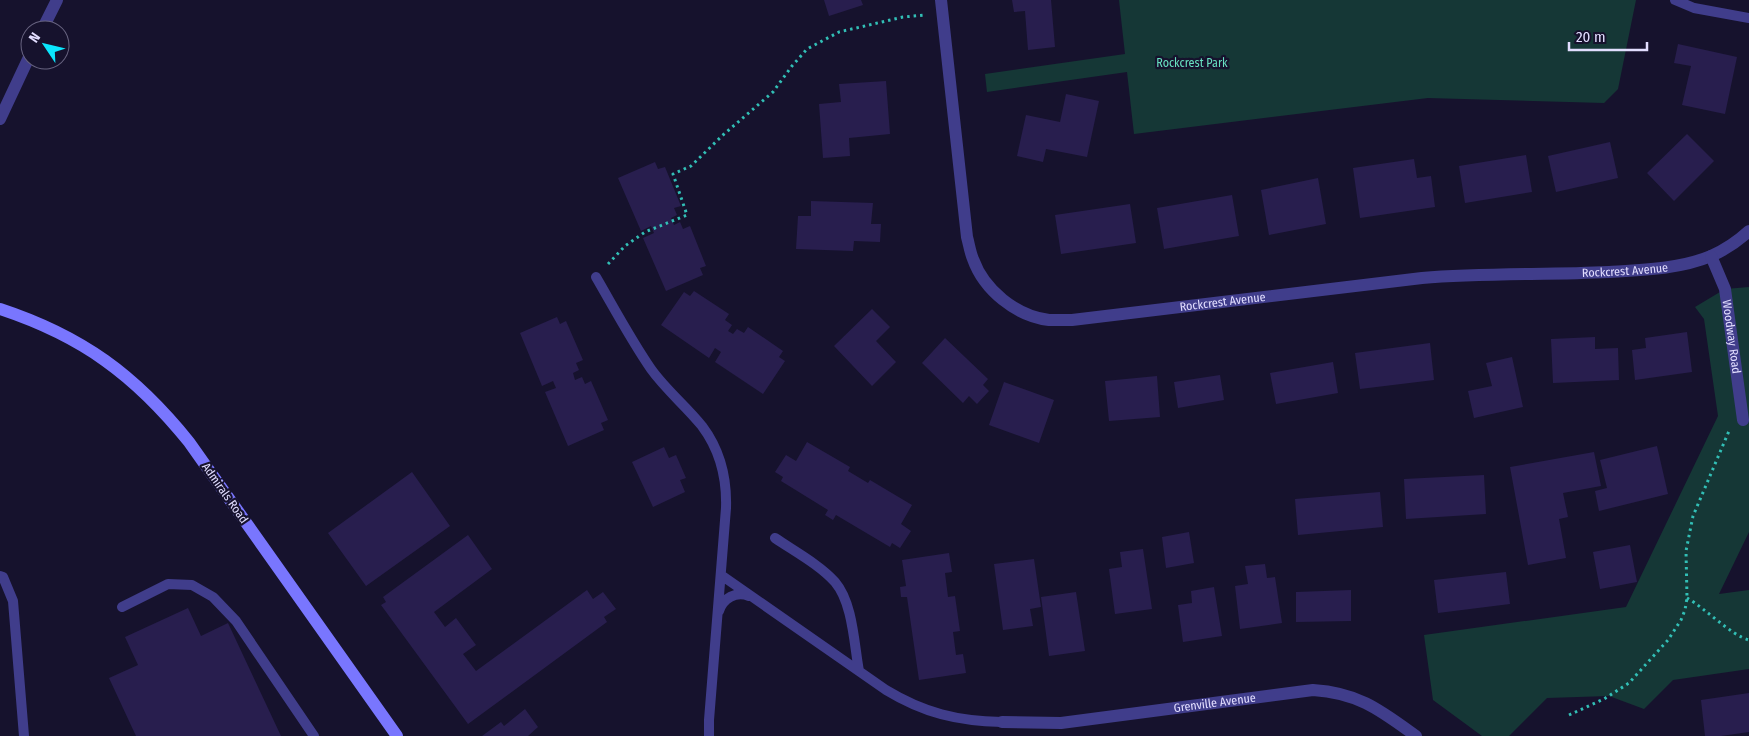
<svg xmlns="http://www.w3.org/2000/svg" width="1749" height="736" viewBox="0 0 1749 736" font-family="'Fira Sans Condensed',sans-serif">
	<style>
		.green { fill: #153736 }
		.building { fill: #281e4e }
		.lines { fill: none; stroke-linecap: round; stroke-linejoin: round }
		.path { stroke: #32bfb6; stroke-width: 3; stroke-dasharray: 2.5 4; stroke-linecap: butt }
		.lane { stroke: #403d8b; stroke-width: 10 }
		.street { stroke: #403d8b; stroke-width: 12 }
		.secondary { stroke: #7976fe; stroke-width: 12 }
		.labels { text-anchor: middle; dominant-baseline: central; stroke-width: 4.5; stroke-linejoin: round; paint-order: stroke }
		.park-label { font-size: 12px; fill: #68e1c2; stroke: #16122d }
		.street-label { font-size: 12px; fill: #e2deff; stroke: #16122d }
	</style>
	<rect width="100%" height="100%" fill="#16122d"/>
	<path class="green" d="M1119,0H1636L1618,89L1604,103L1428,98L1134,134L1127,72L987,92L985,74L1125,54Z
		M1749,287V532L1719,594L1749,590V669L1673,680L1644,709L1609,696L1547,698L1509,736H1482L1433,700L1424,635L1626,607L1718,416L1704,319L1695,307L1725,289Z"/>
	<path class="building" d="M824,0H861L863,5L829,16Z
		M1012,0H1051L1055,47L1028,50L1025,11L1014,12Z
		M1678,44L1737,57L1725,114L1682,105L1691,66L1674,63Z
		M886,81L890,134L849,138L850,156L823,158L819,104L841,102L839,84Z
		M1066,94L1099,101L1087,157L1046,149L1043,162L1017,156L1026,115L1060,122Z
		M1687,134L1714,161L1674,201L1647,173Z
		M1610,142L1618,178L1556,192L1548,156Z
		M1526,155L1532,192L1465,203L1459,166Z
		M1414,159L1417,178L1431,176L1435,207L1360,218L1353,168Z
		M655,162L658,169L665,167L681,206L674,208L677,215L671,218L674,225L680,222L683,229L690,226L706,266L700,268L703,275L666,291L643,238L654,233L651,226L641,231L618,178Z
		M1318,178L1326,224L1269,235L1261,190Z
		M1232,195L1239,236L1164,249L1157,208Z
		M811,201L873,203L871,224H881L880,242L854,241L853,251L796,249L798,216H811Z
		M1130,204L1136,243L1061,254L1055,215Z
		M694,291L729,314L725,320L732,325L728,331L733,334L737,329L744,333L748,327L783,351L779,357L785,361L763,394L715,362L721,352L715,348L709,358L661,325L684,292L690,296Z
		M872,309L890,327L876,341L896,362L872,386L834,346Z
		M557,317L560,324L566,321L583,360L576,363L579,370L573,373L575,380L582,377L585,384L591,381L608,420L601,423L604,430L568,446L545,392L556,388L553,381L542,386L520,333Z
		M1687,332L1692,372L1635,380L1632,350L1646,348L1645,338Z
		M1595,337V349L1618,348L1619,380L1553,383L1551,339Z
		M945,338L988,379L983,385L989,391L977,404L969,396L963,403L922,363Z
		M1430,343L1434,380L1360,389L1355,353Z
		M1512,357L1523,407L1474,418L1468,391L1492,386L1486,363Z
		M1333,362L1338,393L1276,404L1270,373Z
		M1220,375L1224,400L1178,408L1174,382Z
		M1157,376L1160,417L1109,421L1105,381Z
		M1004,382L1054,400L1039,443L989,425Z
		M807,442L850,467L848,471L868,483L870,480L912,505L901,524L911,531L900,548L892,543L890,547L836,515L833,520L825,515L828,510L781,481L783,477L775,472L786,455L796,461Z
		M1657,446L1668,494L1599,511L1595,491L1607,488L1600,460Z
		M664,447L669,458L676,455L686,478L680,480L685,492L653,507L632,462Z
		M1594,452L1601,486L1563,493L1568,517L1559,519L1566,558L1528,565L1510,467Z
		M412,472L450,526L366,586L328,533Z
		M1484,475L1486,514L1406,519L1404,479Z
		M1380,492L1383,527L1298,535L1295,499Z
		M1189,532L1194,563L1166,568L1162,537Z
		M468,535L492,569L434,612L445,627L456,618L476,645L463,654L476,671L587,590L593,599L603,592L616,609L604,617L607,622L468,724L381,605L386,602L383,597Z
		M1630,545L1637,582L1600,589L1593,552Z
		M1143,549L1152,609L1115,614L1109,569L1122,567L1120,552Z
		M949,553L952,572L945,573L948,597L955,596L960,631L953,632L956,655L963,654L966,673L919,680L907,597H901L900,587L906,586L902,560Z
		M1034,559L1041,607L1030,609L1033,626L1003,630L994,564Z
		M1265,564L1267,578L1275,577L1282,623L1240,629L1235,586L1248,584L1245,566Z
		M1506,572L1510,604L1438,613L1434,580Z
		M1214,587L1222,636L1183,642L1178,605L1192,603L1191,591Z
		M1351,590V621L1296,622V592Z
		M1076,592L1085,651L1049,656L1041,597Z
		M188,608L201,636L228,623L281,736H136L109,678L138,665L125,637Z
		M1749,693V732L1721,736H1705L1701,700Z
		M525,709L538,727L528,736H482L501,722L504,726Z"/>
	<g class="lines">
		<path class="path" d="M608,264L625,246L645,232L687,215L673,174L691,166L723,135L773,92L792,66L807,49L839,32L903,17L925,15
			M1687,598C1705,608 1732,636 1749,640
			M1569,715L1604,699L1629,683L1668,640L1681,620L1685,610L1687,598L1686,551L1693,516L1729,431"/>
		<path class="lane" d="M1675,0L1694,8L1749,18
			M596,277C614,308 631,340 651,369C666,390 686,406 702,426C720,450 727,478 726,508L709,720V736
			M775,538C794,551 820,565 835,582C853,603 854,644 859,671
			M721,575L886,690C924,713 957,721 1002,722
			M0,576L3,577L13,601L24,736
			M122,607L168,584L192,585L213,597L236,621L314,736
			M719,611C723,598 736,591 749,596"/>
		<g class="street">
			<path id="s1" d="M941,0L967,237C969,244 970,252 973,259C984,290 1016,316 1049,320C1056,320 1065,320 1072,320L1422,278C1484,273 1547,275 1609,272C1643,270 1680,269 1711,256C1725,250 1738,241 1749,231"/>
			<path d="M42,30L57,0"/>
			<path d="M0,119L30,55"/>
			<path id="s2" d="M1711,256L1725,289L1743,420"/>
			<path id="s3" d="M1002,722L1061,723L1313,690C1359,693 1380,710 1416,736"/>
		</g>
		<path class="secondary" d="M0,309C82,336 135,375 189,442L397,736"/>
	</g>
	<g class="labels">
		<g class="park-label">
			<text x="1192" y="63">Rockcrest Park</text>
		</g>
		<g class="street-label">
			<text stroke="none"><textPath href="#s1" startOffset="942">Rockcrest Avenue</textPath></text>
			<text stroke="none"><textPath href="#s1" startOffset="538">Rockcrest Avenue</textPath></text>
			<text stroke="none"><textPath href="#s2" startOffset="84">Woodway Road</textPath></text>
			<text transform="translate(225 493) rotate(55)">Admirals Road</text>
			<text stroke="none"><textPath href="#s3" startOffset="214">Grenville Avenue</textPath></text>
		</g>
	</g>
	<g transform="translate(45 45) rotate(305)"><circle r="24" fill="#16122d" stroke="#686481"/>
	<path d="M0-4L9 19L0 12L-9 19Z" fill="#0be6fd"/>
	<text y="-8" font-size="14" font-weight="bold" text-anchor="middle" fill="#e2deff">N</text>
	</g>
	<path d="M1569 42v8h78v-8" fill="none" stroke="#e2deff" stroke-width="2.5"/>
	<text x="1576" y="42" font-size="15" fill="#e2deff" stroke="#16122d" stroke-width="4" paint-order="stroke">20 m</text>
</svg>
